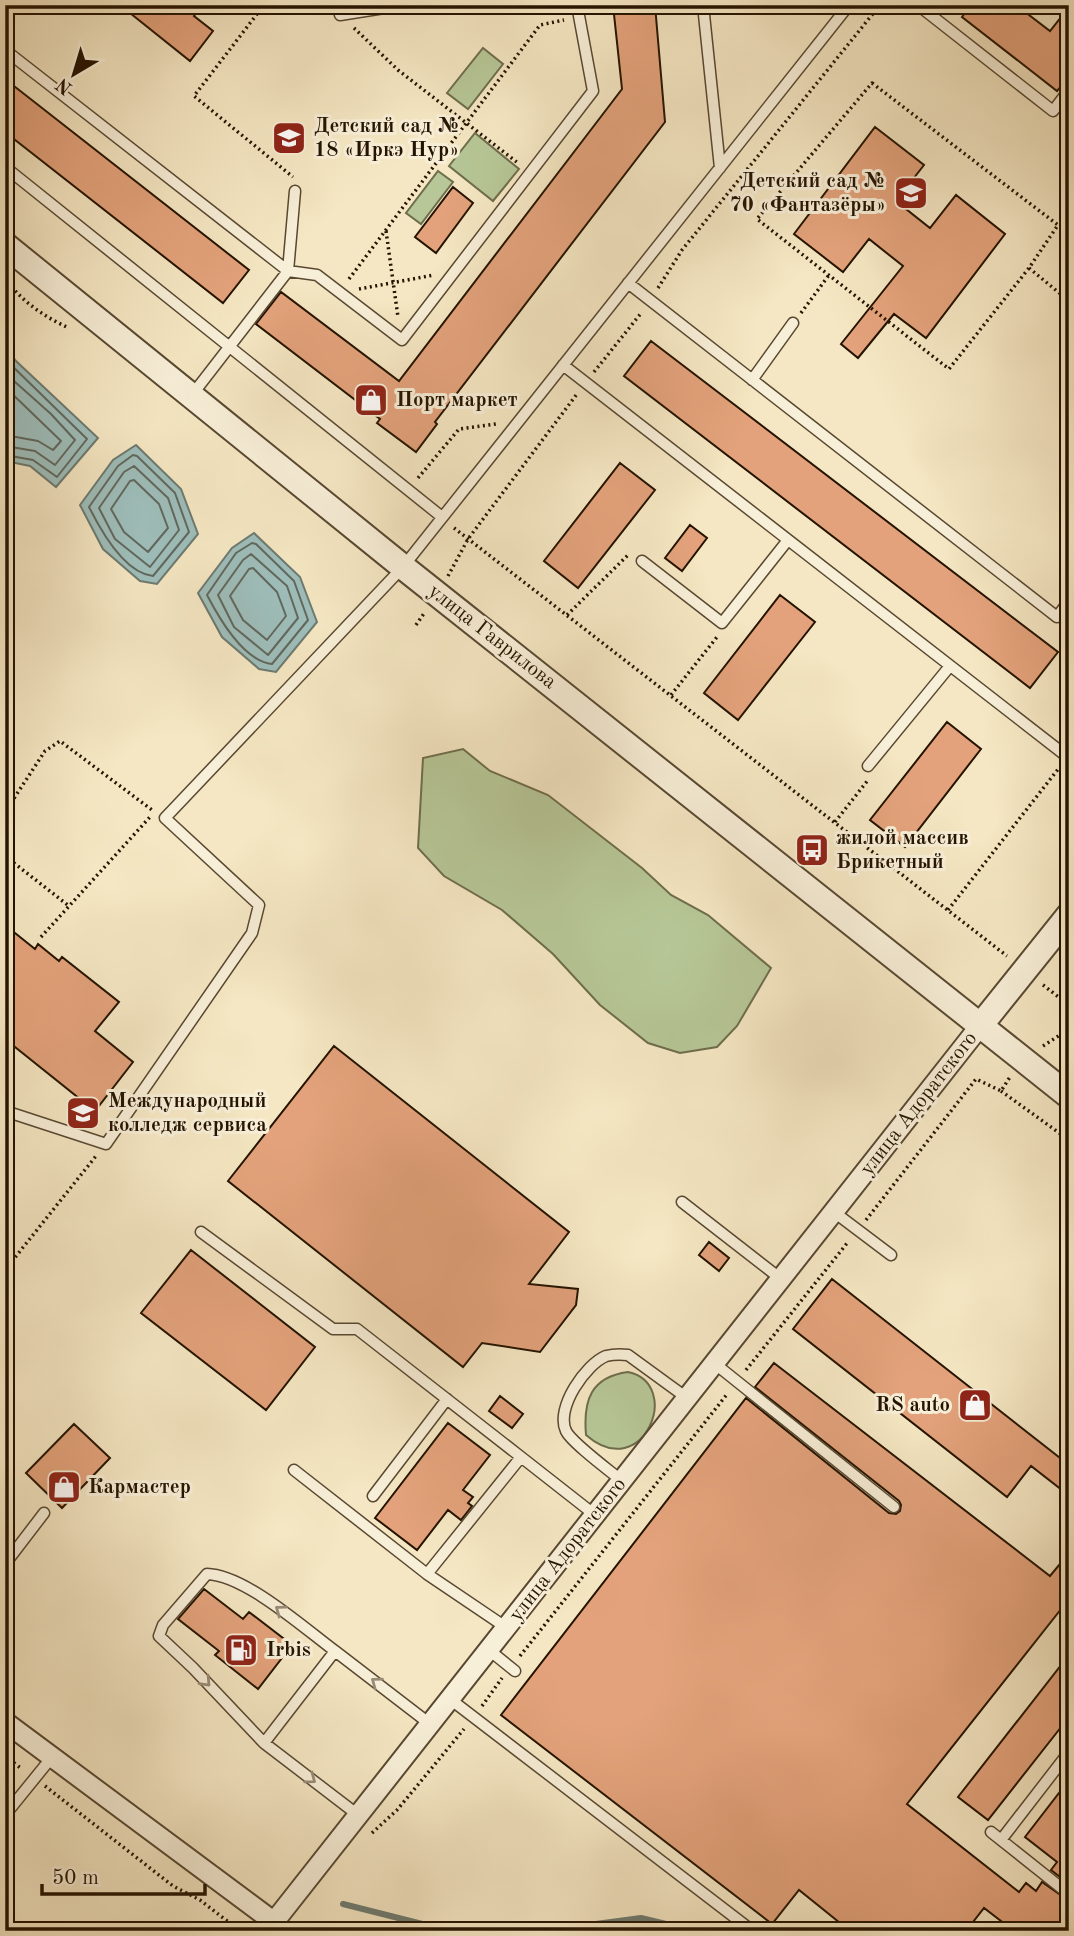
<svg xmlns="http://www.w3.org/2000/svg" width="1074" height="1936" viewBox="0 0 1074 1936" font-family="'Old Standard TT',serif">
	<style>
		.green { fill: #b7c797; stroke: #6e6d4c; stroke-width: 2 }
		.water { fill: #9ebebb; stroke: #6d7a70; stroke-width: 2 }
		.lines { fill: none; stroke-linecap: round; stroke-linejoin: round }
		.shore { stroke: #61685e; stroke-width: 2 }
		.stream { stroke: #6d7a70; stroke-width: 6 }
		.building { fill: #e3a27b; stroke: #241300; stroke-width: 2 }
		.service-casing { stroke: #584831; stroke-width: 13 }
		.minor-casing { stroke: #584831; stroke-width: 23 }
		.tertiary-casing { stroke: #584831; stroke-width: 28 }
		.path { stroke: #241300; stroke-width: 3.5; stroke-dasharray: 2 3.5; stroke-linecap: butt }
		.service { stroke: #f8efd8; stroke-width: 10 }
		.minor { stroke: #f8efd8; stroke-width: 19 }
		.tertiary { stroke: #f8efd8; stroke-width: 24 }
		.oneway { stroke: #998c77 }
		.labels { text-anchor: middle; dominant-baseline: central; stroke-width: 6; stroke-linejoin: round; paint-order: stroke }
		.poi-label { font-size: 21px; font-weight: bold; fill: #241300; stroke: #f8efd8; text-anchor: start }
		.street-label { font-size: 21px; fill: #241300; stroke: #f8efd8 }
	</style>
	<rect width="100%" height="100%" fill="#f5e7c3"/>
	<filter id="stains"><feTurbulence type="fractalNoise" baseFrequency=".00286" numOctaves="4"/><feColorMatrix values="0 0 0 0 .2 0 0 0 0 .09 0 0 0 0 .02 0 0 0 .5 -.17"/></filter>
	<radialGradient id="worn" r=".72"><stop offset=".6" stop-color="#630" stop-opacity="0"/><stop offset="1" stop-color="#630" stop-opacity=".3"/></radialGradient>
	<path class="green" d="M483,48L503,64L468,109L447,93Z
		M475,133L519,169L493,201L449,166Z
		M438,171L453,182L421,224L406,213Z
		M463,749L490,771L548,795L642,868L671,895L708,915L771,968L737,1026L717,1047L680,1053L648,1043L600,1005L553,954L502,910L444,876L418,848L423,758Z
		M628,1372C684,1384 643,1485 586,1435C583,1400 591,1377 628,1372Z"/>
	<path class="water" d="M5,348L16,361L98,438L56,487L30,466L5,461Z
		M136,445L181,489L198,534L157,584L140,581L103,549L80,505L113,460Z
		M254,533L300,577L317,622L276,672L259,669L222,637L198,593L232,548Z"/>
	<g class="lines">
		<path class="shore" d="M5,359L87,439L57,477L33,460L5,455
			M5,373L51,414L75,440L55,465L35,451L5,446
			M5,387L61,441L53,450L38,441L5,435
			M133,455L137,456L175,493L189,532L153,576C124,573 101,531 89,507L118,466Z
			M134,466L168,498L179,530L150,567L115,539L99,508L124,472Z
			M134,480L159,504L168,528L148,552L124,532L111,509L130,481Z
			M252,543L256,544L294,581L308,620L272,664C243,661 219,618 207,595L236,553Z
			M251,554L287,586L298,618L268,655L234,627L218,595L243,560Z
			M253,568L277,592L286,616L267,640L243,620L230,596L249,569Z"/>
		<path class="stream" d="M343,1904L450,1931
			M543,1931L641,1918L695,1931"/>
	</g>
	<path class="building" d="M120,5H202L194,16L213,31L190,61Z
		M613,5H655L665,122L435,422L437,424L416,452L377,423L380,419L256,324L281,292L399,381L622,89Z
		M971,5H1016L1050,31L1069,7V76L1057,91L962,17Z
		M5,79L249,270L223,303L5,132Z
		M875,127L924,165L896,201L930,228L956,195L1005,234L926,338L894,314L858,358L841,344L903,266L869,239L843,272L794,234Z
		M453,187L473,203L436,253L415,237Z
		M651,341L1058,652L1030,688L624,376Z
		M620,463L655,490L578,588L544,561Z
		M690,525L707,538L682,571L665,558Z
		M780,595L815,622L738,720L704,693Z
		M947,722L981,749L905,847L870,820Z
		M5,925L35,949L38,944L59,961L62,957L119,1002L95,1031L133,1062L95,1111L5,1039Z
		M334,1046L569,1232L529,1284L578,1289L576,1305L540,1352L482,1343L463,1367L228,1181Z
		M709,1242L729,1258L719,1271L699,1255Z
		M191,1250L315,1347L266,1410L141,1313Z
		M832,1279L1069,1465V1481L1062,1490L1031,1466L1007,1497L793,1329Z
		M774,1363L1050,1576L1069,1553V1599L907,1804L1019,1892L1026,1883L1036,1891L1042,1882L1069,1901V1931H1014L984,1908L966,1931H850L799,1890L772,1924L501,1715L746,1398L889,1513L896,1514L900,1511L901,1505L899,1501L755,1387Z
		M500,1396L523,1414L512,1428L489,1411Z
		M448,1423L490,1455L463,1490L473,1497L468,1503L472,1506L461,1520L448,1510L417,1550L375,1518Z
		M74,1424L110,1458L62,1508L26,1473Z
		M204,1589L243,1619L249,1612L292,1645L258,1689L215,1655L219,1651L178,1619Z
		M1069,1655V1717L988,1820L958,1797Z
		M1069,1780V1884L1051,1870L1057,1862L1025,1837Z"/>
	<g class="lines">
		<g class="service-casing">
			<path id="service" d="M703,5L720,168
				M926,5L923,9L1053,111L1069,90
				M340,15L403,5
				M5,50L288,271
				M5,167L442,517
				M288,271L295,191
				M628,283L1057,617L1069,601
				M563,365L1069,758
				M752,380L793,323
				M192,395L288,271L317,275L402,340L593,91L577,5
				M642,561L722,623L788,540
				M868,766L950,666
				M5,1111L106,1144L252,933L259,905L165,818L403,567L849,5
				M682,1202L781,1279
				M834,1212L891,1255
				M201,1232L333,1329H357L521,1457
				M714,1363L894,1507
				M294,1470L427,1574L521,1457L595,1515
				M622,1481C610,1471 571,1442 566,1431C555,1408 586,1364 606,1356C614,1354 620,1354 628,1355L687,1398
				M373,1496L447,1399
				M5,1564L44,1513
				M427,1574L507,1628
				M489,1650L515,1671
				M450,1699L746,1926
				M264,1743L193,1668L159,1636L163,1625L207,1574C245,1575 304,1628 335,1651
				M5,1815L52,1757
				M358,1815L264,1743L335,1651L430,1724
				M991,1832L1069,1894
				M1001,1840L1069,1752"/>
		</g>
		<g class="minor-casing">
			<path id="minor" d="M5,1722L274,1922
				M271,1931L274,1922L980,1026"/>
		</g>
		<g class="tertiary-casing">
			<path id="tertiary" d="M5,245L403,567L1069,1096
				M980,1026L1069,915"/>
		</g>
		<path class="path" d="M264,5L194,96L293,177
			M354,28L398,70L518,163
			M872,83L1058,225L1029,268L949,369L757,219Z
			M386,231L398,317
			M1029,268L1069,301
			M5,278C20,300 44,317 69,328
			M349,279L540,25L564,20
			M658,288L682,250L880,5
			M359,289L434,275
			M801,313L829,275
			M594,372L642,312
			M418,478L459,429L496,424
			M454,528L1007,956
			M448,576L468,539L577,394
			M567,615L628,555
			M416,625L425,612
			M671,695L717,637
			M5,812L45,751L60,741L152,810
			M835,822L868,780
			M5,856L69,906
			M948,910L1059,768
			M41,937L150,817
			M1043,985L1069,1005
			M1043,1046L1069,1029
			M1001,1091L1069,1140
			M866,1220L976,1079L1001,1091L1010,1077
			M5,1270L96,1156
			M746,1370L848,1242
			M520,1656L728,1393
			M482,1706L502,1678
			M5,1756L22,1769
			M45,1786L173,1886L200,1900L240,1931
			M372,1833L397,1810L464,1729"/>
		<use href="#service" class="service"/>
		<use href="#minor" class="minor"/>
		<use href="#tertiary" class="tertiary"/>
	</g>
	<defs><path id="oneway-chevron" d="M-2-3.5L2.5 0L-2 3.5" fill="none" stroke-width="1.6" stroke-linecap="round" stroke-linejoin="round" transform="scale(1.75)"/></defs>
	<g class="oneway">
		<use href="#oneway-chevron" transform="translate(280 1610) rotate(-144)"/>
		<use href="#oneway-chevron" transform="translate(206 1682) rotate(47)"/>
		<use href="#oneway-chevron" transform="translate(376 1682) rotate(-143)"/>
		<use href="#oneway-chevron" transform="translate(311 1779) rotate(37)"/>
	</g>
	<defs>
		<g id="school-square" transform="scale(1.75)"><rect x="-9" y="-9" width="18" height="18" rx="4" fill="#8f2418" stroke="#f8efd8"/><path d="M0-5L7-2L0 1L-7-2ZM-4 1L0 2.5L4 1V4Q0 6-4 4Z" fill="#fff"/></g>
		<g id="shop-square" transform="scale(1.75)"><rect x="-9" y="-9" width="18" height="18" rx="4" fill="#8f2418" stroke="#f8efd8"/><path d="M-5-2.5h2.3a2.7 3.5 0 0 1 5.4 0H5L5.5 6h-11ZM-1.5-2.5h3a1.5 2.3 0 0 0-3 0Z" fill="#fff"/></g>
		<g id="bus-square" transform="scale(1.75)"><rect x="-9" y="-9" width="18" height="18" rx="4" fill="#8f2418" stroke="#f8efd8"/><path d="M-5-6H5V4H4V6H2V4H-2V6H-4V4H-5ZM-3.5-4V0h7V-4ZM-3.5 1.2v1.5H-2V1.2ZM2 1.2v1.5H3.5V1.2Z" fill="#fff"/></g>
		<g id="university-square" transform="scale(1.75)"><rect x="-9" y="-9" width="18" height="18" rx="4" fill="#8f2418" stroke="#f8efd8"/><path d="M0-5L7-2L0 1L-7-2ZM-4 1L0 2.5L4 1V4Q0 6-4 4Z" fill="#fff"/></g>
		<g id="fuel-square" transform="scale(1.75)"><rect x="-9" y="-9" width="18" height="18" rx="4" fill="#8f2418" stroke="#f8efd8"/><path d="M-5.5-6h7V0h2V4h1.3V-2.5L3-4.5l.8-.8L6-3V5H2.5V1h-1V6h-7ZM-4.2-4.7v3.2H.2V-4.7Z" fill="#fff"/></g>
	</defs>
	<g fill-rule="evenodd">
		<use href="#school-square" x="289" y="138"/>
		<use href="#school-square" x="911" y="193"/>
		<use href="#shop-square" x="371" y="400"/>
		<use href="#bus-square" x="812" y="850"/>
		<use href="#university-square" x="83" y="1113"/>
		<use href="#shop-square" x="975" y="1405"/>
		<use href="#shop-square" x="64" y="1487"/>
		<use href="#fuel-square" x="241" y="1650"/>
	</g>
	<g class="labels">
		<g class="poi-label">
			<text x="314" y="126">Детский сад №<tspan x="314" dy="24">18 «Иркэ Нур»</tspan></text>
			<text x="886" y="181" text-anchor="end">Детский сад №<tspan x="886" dy="24">70 «Фантазёры»</tspan></text>
			<text x="396" y="400">Порт маркет</text>
			<text x="836" y="838">жилой массив<tspan x="836" dy="24">Брикетный</tspan></text>
			<text x="108" y="1101">Международный<tspan x="108" dy="24">колледж сервиса</tspan></text>
			<text x="950" y="1405" text-anchor="end">RS auto</text>
			<text x="88" y="1487">Кармастер</text>
			<text x="266" y="1650">Irbis</text>
		</g>
		<g class="street-label">
			<text transform="translate(492 637) rotate(38)">улица Гаврилова</text>
			<text transform="translate(919 1104) rotate(-52)">улица Адоратского</text>
			<text transform="translate(568 1550) rotate(-52)">улица Адоратского</text>
		</g>
	</g>
	<rect width="1074" height="1936" fill="none" stroke="#f5e7c3" stroke-width="28"/>
	<rect x="7" y="7" width="1060" height="1922" fill="none" stroke="#241300" stroke-width="3.5"/>
	<rect x="14" y="14" width="1046" height="1908" fill="none" stroke="#241300" stroke-width="2"/>
	<g transform="translate(74 74) rotate(218)" stroke="#f8efd8" stroke-width="5" paint-order="stroke">
	<path d="M0-5L12 26L0 18L-12 26Z" fill="#241300"/>
	<text y="-10" font-size="19" font-weight="bold" text-anchor="middle" fill="#241300">N</text>
	</g>
	<path d="M42 1884v10h163v-10" fill="none" stroke="#241300" stroke-width="3.5"/>
	<text x="52" y="1884" font-size="21" fill="#241300" stroke="#f8efd8" stroke-width="5" paint-order="stroke">50 m</text>
	<rect width="100%" height="100%" filter="url(#stains)"/>
	<rect width="100%" height="100%" fill="url(#worn)"/>
</svg>
